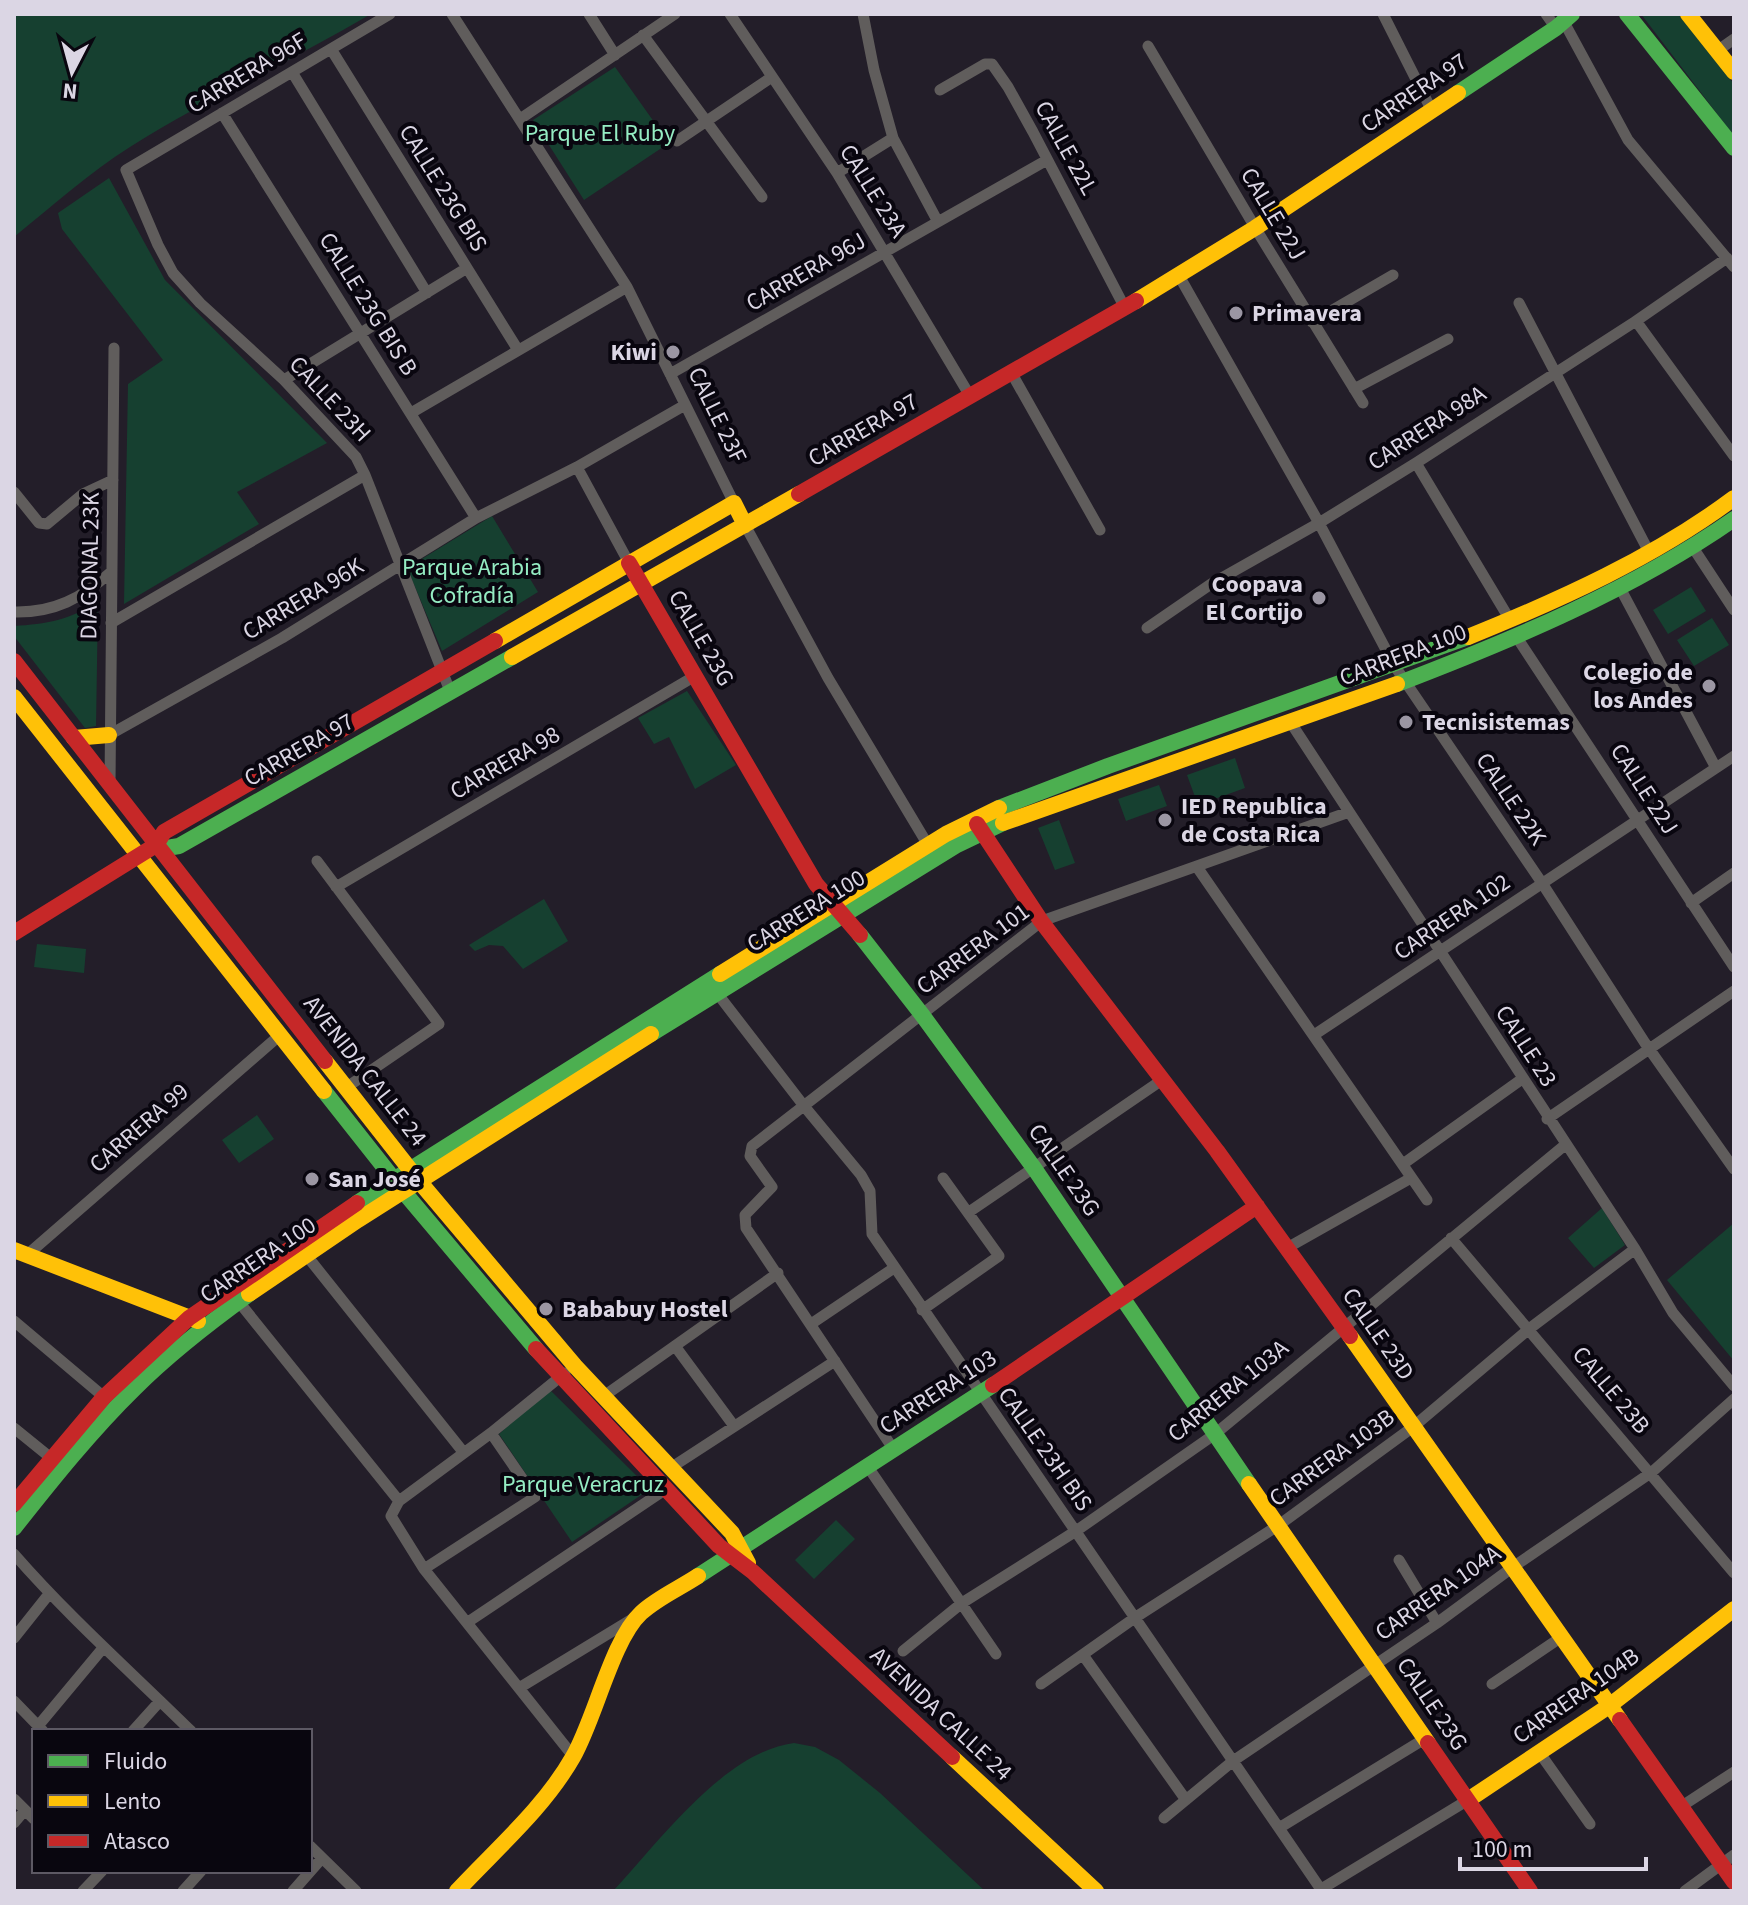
<svg xmlns="http://www.w3.org/2000/svg" width="1748" height="1905" viewBox="0 0 1748 1905" font-family="'Source Sans 3',sans-serif">
	<style>
		.green { fill: #164030 }
		.lines { fill: none; stroke-linecap: round; stroke-linejoin: round }
		.street { stroke: #605d5c; stroke-width: 11 }
		.fast { stroke: #4caf50; stroke-width: 16 }
		.slow { stroke: #ffc107; stroke-width: 16 }
		.jam { stroke: #c62828; stroke-width: 16 }
		.poi-dot { fill: #9b96a3; stroke: #09060f; stroke-width: 3 }
		.labels { text-anchor: middle; dominant-baseline: central; stroke-width: 8; stroke-linejoin: round; paint-order: stroke }
		.street-label { font-size: 24px; fill: #dbd6e4; stroke: #09060f }
		.park-label { font-size: 24px; fill: #95ecc3; stroke: #09060f }
		.poi-label { font-size: 24px; font-weight: bold; fill: #dbd6e4; stroke: #09060f; text-anchor: start }
	</style>
	<rect width="100%" height="100%" fill="#231e29"/>
	<path class="green" d="M14,14H371C292,61 207,98 130,147C89,173 51,207 14,237Z
		M1641,14H1678L1734,84V136Z
		M615,67L669,143L584,200L533,120Z
		M109,178L165,280L327,443L237,492L259,524L124,604L128,384L163,360L62,229L58,213Z
		M492,516L538,592L442,651L407,568Z
		M1691,587L1706,611L1668,634L1653,610Z
		M98,601L96,726L85,728L14,636V626C46,624 71,620 98,601Z
		M1712,618L1729,645L1694,666L1677,640Z
		M687,691L736,765L695,789L669,737L654,744L638,718Z
		M1235,758L1245,788L1198,805L1187,775Z
		M1159,785L1167,806L1126,821L1118,799Z
		M1059,820L1075,863L1055,870L1038,828Z
		M544,899L568,941L523,969L503,946L489,945L475,951L469,945Z
		M37,944L86,949L84,973L34,967Z
		M257,1115L274,1139L239,1163L222,1140Z
		M1602,1208L1625,1245L1594,1268L1568,1238Z
		M1734,1223V1361L1667,1280Z
		M549,1389L650,1489L572,1542L499,1434Z
		M836,1520L855,1539L814,1579L795,1560Z
		M794,1743L815,1747L839,1760L880,1793L985,1891H613C659,1842 724,1752 794,1743Z"/>
	<g class="lines">
		<path class="street" d="M390,14L126,170L158,245L173,273L200,303L284,380L356,457L365,475L450,691
			M452,14L627,287L734,503
			M589,14L615,55
			M730,14L837,173L970,396
			M863,14L874,70L893,138L938,222
			M1383,14L1432,111
			M1546,14L1556,28
			M1564,22L1628,140L1734,267
			M643,35L762,197
			M1148,46L1259,234L1363,403
			M331,49L518,350
			M1717,51L1734,39
			M292,72L427,293
			M940,90L985,64H992L1008,87L1033,132L1125,308
			M222,113L476,518
			M520,119L675,14
			M677,141L772,77
			M837,173L893,138
			M1178,274L1319,523L1394,665L1542,883L1645,1043L1734,1169
			M1519,303L1649,552
			M1636,321L1734,456
			M1312,322L1393,275
			M1011,372L1100,530
			M670,374L1047,160
			M284,380L467,268
			M1354,389L1448,339
			M411,413L627,287
			M1416,463L1510,620
			M577,467L629,563
			M14,492L39,523L47,524L83,494L113,480
			M745,525L828,678L928,845
			M1692,546L1734,610
			M1619,586L1716,768
			M14,612C54,613 82,598 111,572
			M111,623L365,475
			M1147,628L1211,584L1319,523L1416,463L1636,321L1727,258
			M1516,636L1734,967
			M1291,723L1635,1249L1673,1313L1734,1386
			M109,735L282,638L476,518L577,467L685,405
			M110,784L114,348
			M317,861L439,1024L347,1087
			M1197,867L1427,1200
			M336,887L695,676
			M1691,903L1734,873
			M717,993L804,1106L861,1175L870,1191L872,1234L1322,1891
			M1314,1035L1734,756
			M1547,1119L1734,991
			M1403,1164L1522,1079
			M969,1212L1162,1080
			M1451,1238L1734,1573
			M1287,1248L1411,1178
			M27,1255L280,1035
			M307,1256L464,1453
			M239,1302L399,1501
			M922,1310L999,1256L943,1178
			M14,1321L104,1397
			M811,1324L894,1268
			M675,1346L734,1426
			M565,1373L491,1433L399,1501L391,1516L424,1569L573,1756
			M604,1396L778,1273
			M14,1428L51,1458
			M894,1450L746,1228L745,1215L772,1187L750,1156L752,1146L1042,921L1349,812
			M672,1467L835,1361
			M868,1467L996,1654
			M14,1554C69,1617 131,1672 191,1731
			M1399,1560L1437,1623
			M424,1569L535,1497L491,1433
			M468,1622L666,1489
			M14,1638L49,1594
			M903,1651L962,1603L1076,1531L1215,1434L1565,1145
			M1083,1655L1186,1800
			M1041,1684L1136,1617L1279,1525L1413,1427L1529,1329L1635,1249
			M1492,1684L1563,1636
			M519,1688L634,1618
			M14,1701L43,1731
			M38,1726L103,1648
			M133,1731L160,1701
			M1539,1752L1590,1824
			M14,1799L34,1819
			M1682,1806L1734,1772
			M1164,1818L1233,1761L1437,1623L1513,1567L1652,1472L1734,1399
			M14,1823L25,1810
			M1279,1828L1426,1738
			M310,1846L356,1891
			M83,1891L102,1871
			M183,1891L201,1871
			M293,1891L322,1858
			M1318,1891L1468,1800
			M1685,1891L1734,1855"/>
		<path class="fast" d="M1627,14L1734,148
			M1458,93L1556,28L1572,14
			M1397,684C1512,640 1632,590 1734,519
			M999,808L1108,766L1468,637
			M156,845L167,848L179,846L512,657
			M860,935L923,1016L1034,1168L1249,1484
			M651,1034L957,845L1003,823
			M324,1091L403,1191L536,1349
			M357,1203L720,974
			M14,1528C52,1480 91,1431 135,1388C170,1353 209,1323 249,1294
			M698,1576L993,1385"/>
		<path class="slow" d="M1688,14L1734,72
			M1136,301L1255,228L1458,93
			M1468,637C1560,600 1655,557 1734,498
			M495,641L734,503L745,525
			M512,657L799,494
			M14,697L324,1091
			M74,738L109,735
			M1003,823L1397,684
			M720,974L946,834L999,808
			M325,1061L419,1181L575,1366L732,1533L748,1563
			M14,1250L198,1321
			M249,1294L358,1220L651,1034
			M1350,1336L1620,1720
			M1249,1484L1428,1743
			M952,1757L1096,1891
			M1468,1800L1609,1706L1734,1609
			M457,1891C497,1848 544,1808 573,1757C595,1719 612,1640 641,1613C657,1598 680,1588 698,1576"/>
		<path class="jam" d="M799,494L1136,301
			M629,563L816,884L860,935
			M14,661L325,1061
			M977,824L1041,921L1217,1151L1350,1336
			M14,933L156,845L164,832L495,641
			M536,1349L719,1546L753,1572L952,1757
			M993,1385L1257,1206
			M14,1504L104,1397L189,1318L357,1203
			M1620,1720L1734,1882
			M1428,1743L1530,1891"/>
	</g>
	<g class="poi-dot">
		<circle cx="1236" cy="313" r="8"/>
		<circle cx="673" cy="352" r="8"/>
		<circle cx="1319" cy="598" r="8"/>
		<circle cx="1709" cy="686" r="8"/>
		<circle cx="1406" cy="722" r="8"/>
		<circle cx="1165" cy="820" r="8"/>
		<circle cx="312" cy="1179" r="8"/>
		<circle cx="546" cy="1309" r="8"/>
	</g>
	<g class="labels">
		<g class="street-label">
			<text transform="translate(247 73) rotate(-31)">CARRERA 96F</text>
			<text transform="translate(1414 93) rotate(-34)">CARRERA 97</text>
			<text transform="translate(1066 148) rotate(61)">CALLE 22L</text>
			<text transform="translate(443 188) rotate(58)">CALLE 23G BIS</text>
			<text transform="translate(873 191) rotate(58)">CALLE 23A</text>
			<text transform="translate(1273 214) rotate(59)">CALLE 22J</text>
			<text transform="translate(806 272) rotate(-30)">CARRERA 96J</text>
			<text transform="translate(368 304) rotate(58)">CALLE 23G BIS B</text>
			<text transform="translate(330 399) rotate(47)">CALLE 23H</text>
			<text transform="translate(717 415) rotate(64)">CALLE 23F</text>
			<text transform="translate(1427 428) rotate(-33)">CARRERA 98A</text>
			<text transform="translate(863 430) rotate(-30)">CARRERA 97</text>
			<text transform="translate(90 566) rotate(-89)">DIAGONAL 23K</text>
			<text transform="translate(303 599) rotate(-31)">CARRERA 96K</text>
			<text transform="translate(701 638) rotate(60)">CALLE 23G</text>
			<text transform="translate(1403 655) rotate(-21)">CARRERA 100</text>
			<text transform="translate(299 750) rotate(-30)">CARRERA 97</text>
			<text transform="translate(505 763) rotate(-30)">CARRERA 98</text>
			<text transform="translate(1644 789) rotate(57)">CALLE 22J</text>
			<text transform="translate(1511 799) rotate(56)">CALLE 22K</text>
			<text transform="translate(806 911) rotate(-32)">CARRERA 100</text>
			<text transform="translate(1452 917) rotate(-34)">CARRERA 102</text>
			<text transform="translate(973 949) rotate(-37)">CARRERA 101</text>
			<text transform="translate(1526 1046) rotate(57)">CALLE 23</text>
			<text transform="translate(365 1071) rotate(52)">AVENIDA CALLE 24</text>
			<text transform="translate(139 1128) rotate(-41)">CARRERA 99</text>
			<text transform="translate(1064 1170) rotate(55)">CALLE 23G</text>
			<text transform="translate(258 1260) rotate(-34)">CARRERA 100</text>
			<text transform="translate(1378 1334) rotate(55)">CALLE 23D</text>
			<text transform="translate(1611 1390) rotate(50)">CALLE 23B</text>
			<text transform="translate(1228 1391) rotate(-39)">CARRERA 103A</text>
			<text transform="translate(938 1392) rotate(-33)">CARRERA 103</text>
			<text transform="translate(1045 1449) rotate(55)">CALLE 23H BIS</text>
			<text transform="translate(1332 1458) rotate(-36)">CARRERA 103B</text>
			<text transform="translate(1438 1593) rotate(-35)">CARRERA 104A</text>
			<text transform="translate(1576 1696) rotate(-35)">CARRERA 104B</text>
			<text transform="translate(1432 1704) rotate(56)">CALLE 23G</text>
			<text transform="translate(941 1714) rotate(43)">AVENIDA CALLE 24</text>
		</g>
		<g class="park-label">
			<text x="600" y="133">Parque El Ruby</text>
			<text x="472" y="567">Parque Arabia<tspan x="472" dy="28">Cofradía</tspan></text>
			<text x="583" y="1484">Parque Veracruz</text>
		</g>
		<g class="poi-label">
			<text x="1252" y="313">Primavera</text>
			<text x="657" y="352" text-anchor="end">Kiwi</text>
			<text x="1303" y="584" text-anchor="end">Coopava<tspan x="1303" dy="28">El Cortijo</tspan></text>
			<text x="1693" y="672" text-anchor="end">Colegio de<tspan x="1693" dy="28">los Andes</tspan></text>
			<text x="1422" y="722">Tecnisistemas</text>
			<text x="1181" y="806">IED Republica<tspan x="1181" dy="28">de Costa Rica</tspan></text>
			<text x="328" y="1179">San José</text>
			<text x="562" y="1309">Bababuy Hostel</text>
		</g>
	</g>
	<rect width="1748" height="1905" fill="none" stroke="#dbd6e4" stroke-width="32"/>
	<rect x="32" y="1729" width="280" height="144" fill="#09060f" stroke="#5d5964" stroke-width="2"/>
	<rect x="48" y="1755" width="40" height="12" fill="#4caf50" stroke="#5d5964" stroke-width="2"/>
	<text x="104" y="1769" font-size="24" fill="#dbd6e4">Fluido</text>
	<rect x="48" y="1795" width="40" height="12" fill="#ffc107" stroke="#5d5964" stroke-width="2"/>
	<text x="104" y="1809" font-size="24" fill="#dbd6e4">Lento</text>
	<rect x="48" y="1835" width="40" height="12" fill="#c62828" stroke="#5d5964" stroke-width="2"/>
	<text x="104" y="1849" font-size="24" fill="#dbd6e4">Atasco</text>
	<g transform="translate(72 72) rotate(186)" stroke="#09060f" stroke-width="6" paint-order="stroke">
	<path d="M0-6L14 30L0 20L-14 30Z" fill="#dbd6e4"/>
	<text y="-12" font-size="22" font-weight="bold" text-anchor="middle" fill="#dbd6e4">N</text>
	</g>
	<path d="M1460 1857v12h186v-12" fill="none" stroke="#dbd6e4" stroke-width="4"/>
	<text x="1472" y="1857" font-size="24" fill="#dbd6e4" stroke="#09060f" stroke-width="6" paint-order="stroke">100 m</text>
</svg>
